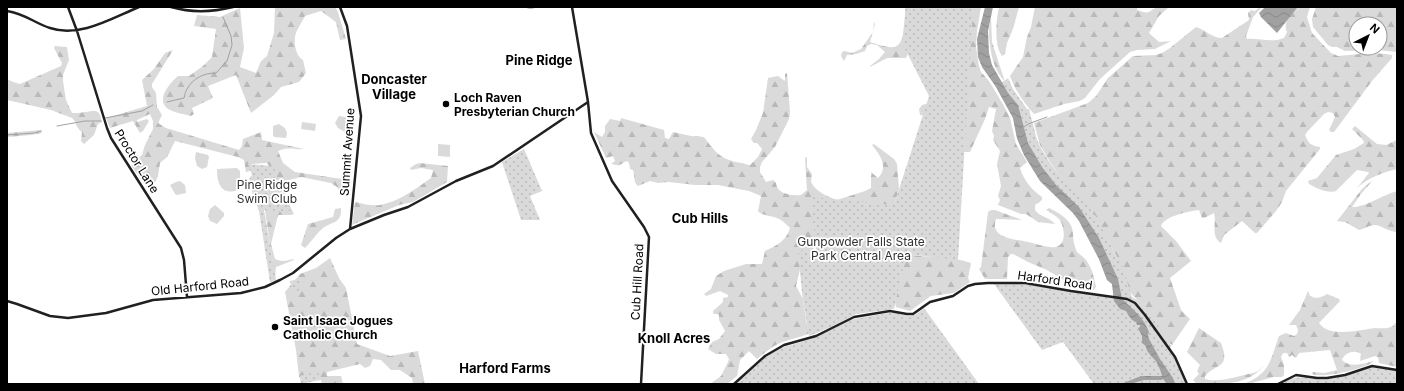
<svg xmlns="http://www.w3.org/2000/svg" width="1404" height="391" viewBox="0 0 1404 391" font-family="Inter,sans-serif">
	<style>
		.forest { fill: url(#forest-firs); fill-rule: evenodd }
		.park { fill: url(#park-dots) }
		.pitch { fill: #dadada }
		.water { fill: url(#water-waves) }
		.lines { fill: none; stroke-linecap: round; stroke-linejoin: round }
		.stream { stroke: #a1a1a1; stroke-width: 1 }
		.secondary { stroke: #202020; stroke-width: 2.5 }
		.poi-dot { fill: #000; stroke: #fff; stroke-width: 1.5 }
		.labels { text-anchor: middle; dominant-baseline: central; stroke-width: 3.5; stroke-linejoin: round; paint-order: stroke }
		.poi-label { font-size: 12px; font-weight: bold; fill: #000; stroke: #fff; text-anchor: start }
		.street-label { font-size: 12px; fill: #000; stroke: #fff }
		.park-label { font-size: 12px; fill: #313131; stroke: #fff }
		.neighbourhood-label { font-size: 13px; font-weight: bold; fill: #000; stroke: #fff }
	</style>
	<defs>
		<pattern id="forest-firs" width="22" height="20" patternUnits="userSpaceOnUse"><rect width="22" height="20" fill="#dadada"/><path d="M5 1l3.5 6h-7zM16 11l3.5 6h-7z" fill="#b9b9b9"/></pattern>
		<pattern id="park-dots" width="8" height="8" patternUnits="userSpaceOnUse"><rect width="8" height="8" fill="#dadada"/><path d="M2 2h.1M6 6h.1" fill="none" stroke="#b9b9b9" stroke-width="1.8" stroke-linecap="round"/></pattern>
		<pattern id="water-waves" width="16" height="10" patternUnits="userSpaceOnUse"><rect width="16" height="10" fill="#a1a1a1"/><path d="M0 5q4-4 8 0t8 0" fill="none" stroke="#898989"/></pattern>
	</defs>
	<rect width="100%" height="100%" fill="#fff"/>
	<path class="forest" d="M275,7H335L338,12L346,39L340,40L336,22L321,11L305,16C302,22 296,30 295,37C294,45 296,56 303,60L306,73L299,82L281,87L274,95L251,113L236,75L208,86L213,98L192,108L194,114L191,116C185,114 176,113 170,110C154,101 169,84 178,76H189L203,66L212,57L216,29L194,26L197,15L220,17L240,8L244,48L240,67L256,73L261,61L267,56L274,33Z
		M905,7H981L977,31L976,47L979,66L981,72L989,81L1004,106L1010,118L1016,144L1027,162L1020,168C1024,181 1032,190 1042,197V200L1035,205V210C1040,217 1049,217 1055,224L1038,222L1026,214H1021L998,205L1000,200L998,196L1001,186L997,164L1000,151L993,140L994,136L992,131L996,109L989,107L985,119L970,152H964L928,116L920,115L919,109L922,105L933,102L914,39L906,58H887L870,67V66L879,59L885,52L877,45L871,44L867,46L865,51L856,54L847,55L844,61L841,56L842,52L845,51L852,53L861,49L873,32L874,22L875,24L870,42C877,44 887,48 894,47C906,45 905,16 905,7Z
		M999,7H1019L1013,29L1007,43L1005,54L1002,56C994,46 996,20 999,7Z
		M1035,7H1137V10C1153,16 1148,9 1159,7C1162,7 1166,7 1169,7L1159,16L1149,33L1159,42L1171,41L1155,49L1137,50L1130,52L1100,79L1085,98L1080,101L1064,104L1034,114C1024,103 1015,90 1010,76L1023,57L1027,37L1031,27Z
		M1260,7H1262L1253,17L1246,36L1247,39C1259,38 1273,43 1284,38L1287,32C1282,22 1292,14 1299,7H1310L1307,17L1312,33L1331,53L1338,56L1371,53L1386,54L1392,55V58L1372,81L1334,132H1331L1329,130L1335,117L1333,113L1328,112L1324,114L1307,132L1305,135C1308,143 1311,146 1320,147V149L1286,191L1282,202L1276,211L1257,233H1255L1242,221L1224,235L1221,243C1210,236 1217,223 1214,213L1204,218H1202L1199,210C1190,211 1164,216 1161,226L1176,241L1191,261L1170,278L1181,310L1190,319L1172,345L1168,342L1149,313L1130,292L1116,255L1091,210L1065,183L1050,162L1040,145L1034,123L1088,103L1096,96L1108,78L1133,56L1156,55L1162,53L1170,48L1196,27C1206,30 1212,38 1222,38L1249,20L1248,13L1251,10L1255,11Z
		M1316,7H1397V50L1396,52L1379,50L1345,51L1337,47H1332L1328,45L1313,27L1312,19ZM1356,24H1380V48H1356Z
		M991,18L992,42L1005,82C1001,77 997,72 995,66C990,54 987,29 991,18Z
		M55,46L67,47L69,60L63,75V81L66,100L72,113C76,113 81,113 85,112C96,111 99,108 102,122L98,124L94,135L84,144L81,141L82,132C75,127 77,122 72,118L51,110L7,100V79L13,82L20,84L61,66L62,63L54,48Z
		M173,50L152,84V87L156,93L157,107L162,115L158,123L166,128L239,150L242,146L243,139L261,132L262,140L304,149C293,150 290,146 278,151L283,163L295,172L342,179H351L348,194L343,195L337,187L331,183L301,177L285,181L283,185L287,201L294,214L291,215H278L271,244L275,259C281,262 287,261 293,259L294,260L276,267L275,278L265,210L275,175L267,163L251,164L250,171L246,172L244,160L238,157L175,141L167,157L160,163L158,176L153,187L144,184L131,165L142,155L145,145L153,129V121L150,114L137,120V122L147,119L149,121L143,131L140,133L133,121L110,128L106,118L147,106L142,80L154,69L165,53Z
		M787,73L790,112L789,119L775,147L762,162L760,167V172L766,182L773,180L776,183C777,194 792,196 801,195L807,190L805,158L807,157V167L812,174L811,182C816,192 827,196 837,200L865,191L871,188V172L878,178C889,167 880,155 872,145L874,144L894,159L897,164L899,189L895,202L894,214L818,237L813,251L804,257L802,261L796,286L803,299L806,321L810,333C802,337 794,338 786,341C774,344 766,352 757,359L749,351L740,360L737,376L727,384H710L721,376L728,362L729,359L726,354H716L708,349L712,342L719,339L725,331L719,320V315L717,314H714L713,313V311L723,302V298L728,297V295L720,291L706,296L704,294L711,289L716,276L724,271L746,264H762L765,251C776,246 787,240 790,228C786,224 782,220 777,218C770,215 762,216 758,211L761,196L749,191L718,185H695L669,182L658,183L650,181L638,186C633,182 635,176 633,170L630,169C629,155 624,164 619,165C616,166 614,164 611,164L615,161L613,156L606,158L594,132L602,137L605,132V126L610,119L620,121L621,118L664,130L665,138L669,139L673,132L691,136L704,137C716,153 720,159 741,163C744,163 747,165 750,165L758,157L762,149L757,143H754L751,139L756,130L763,113L768,78L778,76L785,81V74Z
		M1355,126L1377,144L1386,145L1397,140V169C1382,173 1369,177 1357,188L1369,173L1368,172L1357,170L1336,191C1328,194 1316,188 1309,184L1308,181L1317,178L1336,155L1354,149L1364,143L1363,140L1352,129Z
		M41,130L42,133L31,135L7,137V133Z
		M420,163L448,166L447,182L413,202L399,205L352,225L355,202C364,204 375,207 384,204C401,200 417,188 431,178L433,170L421,168L411,170L410,168L416,164Z
		M1373,180L1361,194L1352,207C1364,208 1385,194 1397,191V232C1389,232 1383,226 1375,225C1369,225 1365,229 1359,230L1345,222L1337,221L1362,189Z
		M341,208C342,224 332,221 322,229C316,234 311,242 305,248L301,245L308,224L333,217L335,209Z
		M1049,208C1059,213 1073,220 1073,234C1073,240 1074,246 1077,252C1080,255 1084,257 1086,260C1092,268 1094,277 1096,287L1093,290L1067,287L1066,282L1064,280L1047,270L1028,262L1013,254H1011L1008,257L1007,279H985L979,269L981,267L988,212L991,210H995L1022,220L996,219C989,239 1016,239 1028,242C1035,243 1052,250 1058,246C1067,242 1064,225 1059,219C1055,215 1051,213 1046,210Z
		M904,253C926,259 950,255 971,263L968,278L970,282L954,293L931,296L910,311L896,307L895,302Z
		M330,258L339,278L346,288L357,344L390,356L418,351L425,384H413L412,378L400,370H391L381,360L373,359L370,366L365,368L360,364L327,372V376H341L343,384H322L321,380L311,379L302,380L299,377L296,350L285,292L300,274L316,268Z
		M1308,291L1310,296C1316,299 1321,298 1327,294L1339,299L1340,301L1319,323C1328,338 1361,330 1375,328C1380,328 1386,329 1391,327C1394,326 1395,323 1397,321V367L1379,363L1378,357L1375,356L1360,361L1361,354C1355,349 1344,353 1342,360C1350,368 1364,364 1373,361V362C1363,369 1323,379 1312,374L1313,372L1324,373L1337,370L1330,350L1299,353L1296,358L1292,355L1289,357L1287,353H1283L1281,357L1284,365V375L1282,377H1274L1248,384H1243C1270,374 1270,361 1279,336L1286,333L1294,336L1297,334L1298,330L1296,325H1289L1300,310Z
		M1199,328L1221,343C1231,369 1216,363 1205,376V379C1219,383 1239,376 1253,373L1258,371L1264,365C1249,386 1220,384 1197,384L1193,380L1199,374L1197,371L1200,365L1187,352Z"/>
	<path class="park" d="M906,7H973L958,260L906,254L894,309L856,314L831,327L809,336L802,293L798,250L816,251L811,197L894,205L929,96L902,43Z
		M1008,78L1013,89L1027,109H1029L1037,140L1042,150L1050,163L1065,182L1085,202L1095,215L1123,269L1132,297C1147,303 1162,333 1171,346L1169,351L1174,358L1186,384H1094L1063,342L1042,350L994,284H1023L1114,298L1112,284L1107,280L1099,259L1079,221L1073,213L1040,181L1024,155L1017,139L1013,118L996,87Z
		M524,149L542,191L530,196L540,220H521L502,162Z
		M248,164L273,166L291,212L264,210L276,280L270,282L259,211L248,181L252,175Z
		M299,279L301,290L293,292L290,281Z
		M924,308L979,384H736L766,357L781,348L811,339L840,325L849,320L888,313H896L909,316L915,315Z
		M1372,367L1397,371V384H1281C1300,371 1309,382 1329,379C1344,377 1358,371 1372,367Z
		M318,371L320,380L301,384L300,376Z"/>
	<path class="pitch" d="M339,116L350,118L351,120L350,130L345,132L338,128L335,123Z
		M302,122L316,124L315,131L301,129Z
		M279,124L285,128L287,133L286,138L274,137L273,135V126Z
		M438,144L450,145V157L438,156Z
		M196,152L208,155L209,157L207,167L202,169L197,166L195,158Z
		M237,168L240,171V177L238,190C221,196 217,183 217,169Z
		M180,181L185,185L186,193L177,195L175,194L170,185L176,182Z
		M215,205L224,213V216L217,224L210,221L208,216L210,209Z"/>
	<path class="water" d="M985,7H993L988,31L989,53L992,65L1008,93L1018,105L1028,143L1042,167L1056,185L1079,207L1099,238L1118,279L1122,299C1133,309 1144,318 1149,332L1148,335L1149,339L1160,359L1173,378L1175,384H1167L1163,379L1161,380H1144L1130,384H1121L1141,376H1162C1161,371 1159,367 1157,363C1153,356 1146,353 1146,346L1142,343V336L1138,328L1140,327V325H1137L1136,322C1132,321 1128,315 1126,311L1120,309L1114,301L1112,284L1107,280L1099,259L1079,221L1073,213L1040,181L1024,155L1017,138L1013,118L996,87L982,67L978,57L977,39Z
		M1265,7H1298L1277,33L1261,17L1259,13Z"/>
	<g class="lines">
		<path class="stream" d="M167,102L184,98C185,95 185,92 187,89C193,78 204,73 216,73L227,61L232,45L231,36L223,17
			M105,118L142,111L153,105
			M57,126L85,121H101
			M1024,127L1028,124L1047,117
			M7,135L34,133L41,131"/>
		<path class="secondary" d="M68,7L77,31L107,128L111,138L181,248L184,260L187,297
			M171,7C192,13 213,12 233,7
			M340,7L347,26L361,116L350,229
			M528,7H533
			M572,7L588,102L591,133L612,181L644,227L649,237L641,384
			M7,11C26,14 34,23 50,28C80,38 112,18 139,7
			M7,301L17,304L50,316L68,318L106,313L153,300L241,293L265,287L280,280L293,273L336,238L350,229L384,215L408,207L456,181L493,166L588,102
			M734,384L765,356L784,345L816,336L854,317L890,311L907,314H913L930,302L953,296L968,286L975,284L988,283H1025L1071,291L1127,299L1135,303L1145,315L1175,357L1187,384
			M1278,384L1296,375L1317,378H1327L1345,375L1372,366L1397,370"/>
	</g>
	<g class="poi-dot">
		<circle cx="446" cy="104" r="4"/>
		<circle cx="275" cy="327" r="4"/>
	</g>
	<g class="labels">
		<g class="poi-label">
			<text x="454" y="97">Loch Raven<tspan x="454" dy="14">Presbyterian Church</tspan></text>
			<text x="283" y="320">Saint Isaac Jogues<tspan x="283" dy="14">Catholic Church</tspan></text>
		</g>
		<g class="street-label">
			<text transform="translate(347 152) rotate(-86)">Summit Avenue</text>
			<text transform="translate(137 161) rotate(58)">Proctor Lane</text>
			<text transform="translate(1055 280) rotate(8)">Harford Road</text>
			<text transform="translate(637 282) rotate(-87)">Cub Hill Road</text>
			<text transform="translate(200 286) rotate(-6)">Old Harford Road</text>
		</g>
		<g class="park-label">
			<text x="267" y="184">Pine Ridge<tspan x="267" dy="14">Swim Club</tspan></text>
			<text x="861" y="241">Gunpowder Falls State<tspan x="861" dy="14">Park Central Area</tspan></text>
		</g>
		<g class="neighbourhood-label">
			<text x="539" y="60">Pine Ridge</text>
			<text x="394" y="79">Doncaster<tspan x="394" dy="15">Village</tspan></text>
			<text x="700" y="218">Cub Hills</text>
			<text x="674" y="338">Knoll Acres</text>
			<text x="505" y="368">Harford Farms</text>
		</g>
	</g>
	<rect width="1404" height="391" fill="none" stroke="#000000" stroke-width="16"/>
	<g transform="translate(1368 36) rotate(42)"><circle r="19" fill="#ffffff" stroke="#999999"/>
	<path d="M0-3L7 15L0 10L-7 15Z" fill="#000000"/>
	<text y="-6" font-size="11" font-weight="bold" text-anchor="middle" fill="#000000">N</text>
	</g>
</svg>
